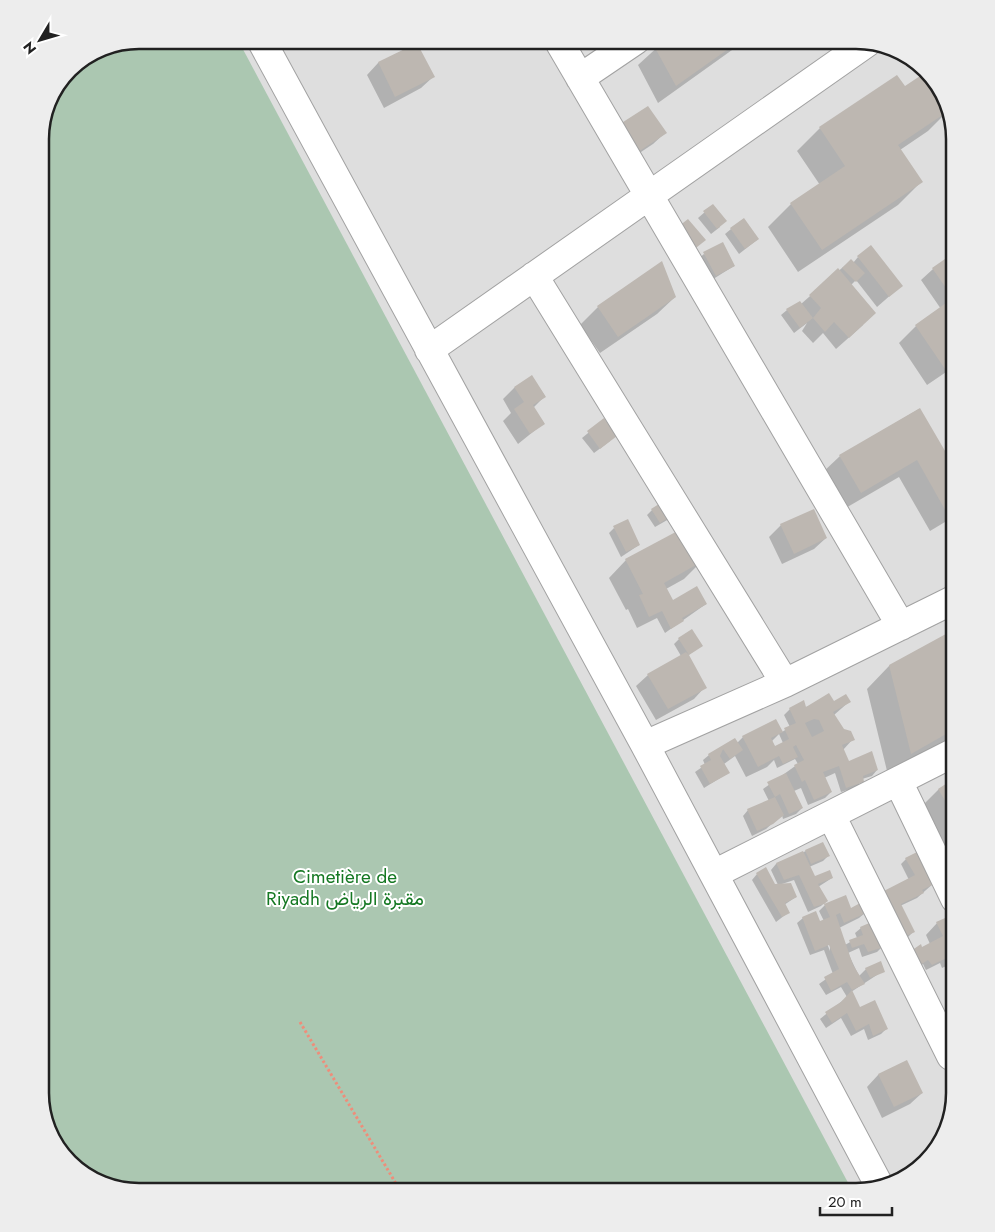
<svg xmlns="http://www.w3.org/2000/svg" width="995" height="1232" viewBox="0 0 995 1232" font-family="Jost,Vazirmatn,sans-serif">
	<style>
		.residential { fill: #dedede }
		.cemetery { fill: #abc7b1 }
		.shadow { fill: #0003; fill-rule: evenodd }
		.building { fill: #bdb7b1; fill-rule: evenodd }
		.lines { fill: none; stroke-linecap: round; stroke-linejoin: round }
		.minor-casing { stroke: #a2a2a2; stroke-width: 30 }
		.path { stroke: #ef8d7a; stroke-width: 3; stroke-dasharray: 2.5 2.5; stroke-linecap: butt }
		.minor { stroke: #fff; stroke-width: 28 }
		.labels { text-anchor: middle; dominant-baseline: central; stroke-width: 4; stroke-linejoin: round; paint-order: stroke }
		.park-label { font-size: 19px; fill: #157823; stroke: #fff }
		.rim { fill: none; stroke: #212121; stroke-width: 2.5 }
	</style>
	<rect width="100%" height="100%" fill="#f0eee8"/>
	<path class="residential" d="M139,40H863L905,53L938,84L955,138V1094L945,1137L911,1175L857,1192H138L90,1179L57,1148L40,1094V132L50,95L73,65L101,47Z"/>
	<path class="cemetery" d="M139,40H238L853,1192H138L90,1179L57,1148L40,1093V132L50,95L73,65L101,47Z"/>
	<path class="shadow" d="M661,40H746L658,103L638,65L662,43Z
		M416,44L433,77L421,88L384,108L367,75L378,63Z
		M926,73L942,97L947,112L928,131L900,150L921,182L898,205L798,272L768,227L791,204L820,185L797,151L820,128L897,77L905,88Z
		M621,125L665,133L653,144L626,162Z
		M713,205L720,227L711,234L698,218Z
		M731,229L758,239L739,254L725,234Z
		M955,253V366L927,385L899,343L916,326L941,309L921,280L933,269Z
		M704,254L734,266L710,281L698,259Z
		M858,257L901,286L877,307L856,280L851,285L863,325L836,349L823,333L813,343L802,331L807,323L794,333L781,315L787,310L801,304L851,260L853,263Z
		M662,263L675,297L657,314L600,353L580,325L598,307Z
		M532,377L545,396L533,408L544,423L518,444L503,421L511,413L503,399L514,388Z
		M919,409L955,470V516L930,531L899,477L844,509L822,473L840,456Z
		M604,420L610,441L594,453L582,438Z
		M652,510L669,519L655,527L647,515Z
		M781,525L826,538L814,549L782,564L769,537Z
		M614,528L639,545L621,557L609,533Z
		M626,560L702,561L684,579L666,589L672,602L706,604L665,633L657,618L637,628L628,609L626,610L609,578Z
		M955,630V739L888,775L867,689L889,666Z
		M679,639L701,646L687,656L705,687L694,699L656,720L636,686L648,675L681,656L674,644Z
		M850,701L834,715L843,730L853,739L843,750L848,763L877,770L872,776L862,779L857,787L841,792L835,773L824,778L831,792L825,798L808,805L801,788L794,791L802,808L796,814L783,819L782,815L766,829L752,836L743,816L748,810L769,801L763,789L798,764L795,759L777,768L774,760L767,767L746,777L735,756L724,764L728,773L704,788L695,772L705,765L703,760L709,755L737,743L743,737L782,732L790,727L784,715L790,709ZM779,734L783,743L775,747L772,741Z
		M955,780V863L921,807L938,790Z
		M806,851L828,856L823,861L809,867L814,878H832L818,887L826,901L821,906L808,912L794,880L782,884L796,897L784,905L789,912L776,922L752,880L757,874L775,885H778L771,870L776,864Z
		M906,859L934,883L917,898L900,906L913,932L902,943L883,946L877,952L862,957L859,948L848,953L859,976L866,969L883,971L851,992L860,1009L886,1029L881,1034L868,1040L864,1029L851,1036L841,1018L826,1028L820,1019L847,997L841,987L826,995L819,984L833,974L824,950L810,955L797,923L803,918L819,923L824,921L819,911L825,905L865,913L859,918L839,928L845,945L857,938L855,933L861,928L875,922L909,880L901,864ZM830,939V951L826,941Z
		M937,923L955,924V962L942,968L940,963L926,970L923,964L912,972L930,944L926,935Z
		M906,1062L922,1093L910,1104L882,1118L867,1087L878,1075Z"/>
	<path class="building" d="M664,40H741L676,86L654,46Z
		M417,43L435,77L395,97L378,62Z
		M926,72L941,93L947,112L898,145L923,182L822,250L790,203L845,166L819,127L897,75L905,86Z
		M648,106L667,133L638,152L620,124Z
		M713,204L727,221L717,229L703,211Z
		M744,218L759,239L745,249L730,228Z
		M688,219L706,240L692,251L674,230Z
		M723,242L735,266L716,276L703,252Z
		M871,245L903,286L889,297L857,256Z
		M955,252V362L945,369L915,325L953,298L932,268Z
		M851,259L865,273L856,282L842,268Z
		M662,261L676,297L618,337L597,306Z
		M838,268L876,313L849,338L834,322L825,332L813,318L821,308L809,295Z
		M800,301L813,318L800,328L786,309Z
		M532,375L546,397L533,405L545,424L530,434L514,409L524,402L514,387Z
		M920,408L955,468V511L948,515L917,460L861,493L839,455Z
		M604,418L617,436L600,449L587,431Z
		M667,499L676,513L660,523L651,509Z
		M814,509L827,538L794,554L780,524Z
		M628,519L640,545L626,552L613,526Z
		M685,527L703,561L664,583L673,600L697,586L707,604L682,618L684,621L671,629L662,611L649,617L639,595L643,594L625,559Z
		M692,629L703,646L689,655L707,688L668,709L647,674L686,652L689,655L678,638Z
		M955,629V729L911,754L889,665Z
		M829,693L834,701L846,694L851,702L833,712L844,729L851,731L855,740L842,745L849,761L872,751L878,770L863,776L864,782L846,788L839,766L823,772L832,792L814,800L805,780L802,782L794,765L804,760L796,745L793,747L798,757L783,764L779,756L758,767L742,736L776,719L783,732L771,738L775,746L789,739L784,728L796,723L789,708L804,700L806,707ZM814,719L819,720L824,731L812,737L805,723Z
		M735,738L743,750L730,759L723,749L720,756L730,773L710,784L700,766L711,760L708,754Z
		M786,773L803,808L789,814L780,794L775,797L767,782Z
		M955,778V817L938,789Z
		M775,797L784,815L773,824L757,831L747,809Z
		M823,842L830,856L811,864L805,850Z
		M803,851L815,876L830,870L833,878L818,884L828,901L824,904L846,895L851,908L862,902L866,913L844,923L840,913L836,915L853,965L865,984L852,990L847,982L831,991L824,977L839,969L829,945L815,951L802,917L816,911L820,921L830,917L824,904L814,907L799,875L784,880L776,863Z
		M919,851L936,883L922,890L924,893L901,904L915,932L900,939L878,894L915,875L905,858Z
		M766,867L775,884L791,883L797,897L785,903L790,913L782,917L756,873Z
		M952,915L955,921V959L953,955L932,965L928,960L917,967L908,953L921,944L922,947L943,936L936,922Z
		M874,921L884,947L868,952L864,944L852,948L849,940L863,935L860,927Z
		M881,961L885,972L870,978L865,968Z
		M852,990L860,1007L875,1000L888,1029L873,1036L869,1024L856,1031L847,1013L832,1023L825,1012L841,1002Z
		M907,1060L923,1093L894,1107L878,1074Z"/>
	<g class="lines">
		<g class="minor-casing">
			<path id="minor" d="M261,40L645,745L879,1185
				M558,40L901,626
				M580,78L636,40
				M534,276L785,683
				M429,350L868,42
				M645,745L785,683L955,599
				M898,781L955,899
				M831,815L951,1056L955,1054
				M714,874L955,752"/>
		</g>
		<path class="path" d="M300,1022L401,1192"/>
		<use href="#minor" class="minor"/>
	</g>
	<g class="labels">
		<g class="park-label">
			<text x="345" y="876">Cimetière de<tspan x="345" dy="22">Riyadh مقبرة الرياض</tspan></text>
		</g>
	</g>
	<path d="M0 0H995V1232H0ZM139 49H856A90 90 0 0 1 946 139V1093A90 90 0 0 1 856 1183H139A90 90 0 0 1 49 1093V139A90 90 0 0 1 139 49Z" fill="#ededed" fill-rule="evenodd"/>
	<path class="rim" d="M139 49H856A90 90 0 0 1 946 139V1093A90 90 0 0 1 856 1183H139A90 90 0 0 1 49 1093V139A90 90 0 0 1 139 49Z"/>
	<g transform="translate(40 40) rotate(232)" stroke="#ffffff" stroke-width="4" paint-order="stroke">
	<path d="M0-4L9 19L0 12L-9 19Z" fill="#212121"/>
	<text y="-8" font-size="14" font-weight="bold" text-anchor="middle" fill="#212121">N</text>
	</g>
	<path d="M820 1207v8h72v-8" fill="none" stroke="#212121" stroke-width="2.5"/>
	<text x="828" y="1207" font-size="15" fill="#212121" stroke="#ffffff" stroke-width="4" paint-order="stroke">20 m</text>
</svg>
